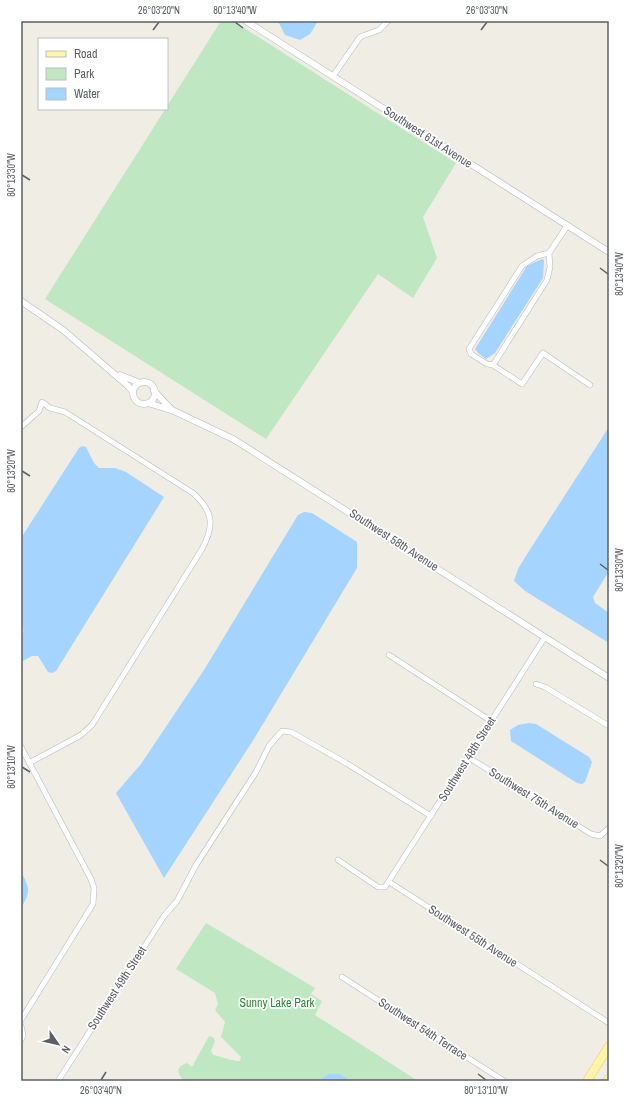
<svg xmlns="http://www.w3.org/2000/svg" width="630" height="1102" viewBox="0 0 630 1102" font-family="'Archivo Narrow',sans-serif">
	<style>
		.green { fill: #bfe7c1 }
		.water { fill: #a4d4ff }
		.lines { fill: none; stroke-linecap: round; stroke-linejoin: round }
		.minor-casing { stroke: #b6b9be; stroke-width: 6 }
		.tertiary-casing { stroke: #b6b9be; stroke-width: 7 }
		.primary-casing { stroke: #f6ce55; stroke-width: 9 }
		.minor { stroke: #fff; stroke-width: 5 }
		.tertiary { stroke: #fff; stroke-width: 6 }
		.primary { stroke: #fff4a9; stroke-width: 8 }
		.ticks { fill: none; stroke: #5c6065; stroke-width: 1.5 }
		.labels { text-anchor: middle; dominant-baseline: central; stroke-width: 3.5; stroke-linejoin: round; paint-order: stroke }
		.street-label { font-size: 12px; fill: #5c6065; stroke: #fff }
		.park-label { font-size: 12px; fill: #328638; stroke: #fff }
		.neatline { fill: none; stroke: #5c6065; stroke-width: 1.5 }
		.ticks-label { font-size: 10px; text-anchor: middle; fill: #5c6065 }
	</style>
	<rect width="100%" height="100%" fill="#efede4"/>
	<path class="green" d="M221,21H233L456,163L423,217L437,258L413,298L378,274L266,439L45,299Z
		M206,923L315,988L311,994L322,1001L315,1015L418,1081H352L340,1074H329L317,1081H184C177,1073 175,1067 187,1063L192,1067L209,1036L213,1037L215,1041L211,1051L213,1055C218,1056 236,1062 240,1061L241,1057L221,1037L225,1022L215,1010L218,1004L215,993L176,969Z"/>
	<path class="water" d="M276,21H318L310,34L300,40L285,35L279,23Z
		M542,259L544,260L543,278L495,353L486,359L478,353L475,349L527,266Z
		M609,427V571L593,597L595,603L609,613V643L525,591L514,581L518,569L529,551Z
		M82,446L86,447L94,463L99,468H115L126,472L164,497L56,671L52,673L48,672L38,656H32L21,662C21,655 19,646 21,639C23,632 25,630 21,622V538L79,448Z
		M304,512L312,513L357,542V568L252,742L164,878L116,793L141,764L204,670L298,515Z
		M529,723L536,724L589,757L592,762L585,782L582,784L577,783L511,741L510,730L518,725Z
		M21,872C30,889 31,891 21,908Z
		M329,1074H340L352,1081H317Z"/>
	<g class="lines">
		<g class="minor-casing">
			<path id="minor" d="M333,76L360,37L379,30L388,21
				M549,253L537,256L522,266L469,349L471,354L487,364L493,365L522,384L543,353L590,385
				M493,365L547,280L550,267L549,253L567,226
				M21,427L39,411L42,402L50,408L65,412L193,493C213,511 215,525 202,549L92,725L81,735L29,763
				M389,655L491,721
				M536,684L545,687L609,726
				M21,747L91,879L94,888L93,904L21,1020
				M468,757L591,834L600,836L609,828
				M338,860L378,887H385L545,637
				M389,882L609,1023
				M342,977L504,1081
				M21,1026L23,1035L21,1040
				M58,1081L164,916L177,901L196,865L256,772L269,746L282,731L291,732L346,763L431,816"/>
		</g>
		<g class="tertiary-casing">
			<path id="tertiary" d="M246,21L609,252
				M21,301L63,330L127,385L133,392
				M120,375L140,383
				M133 393a11 11 0 1 1 22 0a11 11 0 1 1-22 0Z
				M154,391L171,409
				M148,403L174,411L233,439L249,449L609,678"/>
		</g>
		<g class="primary-casing">
			<path id="primary" d="M587,1081L609,1046
				M607,1081L609,1078"/>
		</g>
		<use href="#minor" class="minor"/>
		<use href="#tertiary" class="tertiary"/>
		<use href="#primary" class="primary"/>
	</g>
	<path class="ticks" d="M235,22L243,28M153,30L159,22M481,30L487,22M22,175L30,180M600,268L608,274M22,471L30,476M600,564L608,570M22,767L30,772M600,860L608,866M478,1074L486,1080M101,1080L106,1072"/>
	<g class="labels">
		<g class="street-label">
			<text transform="translate(428 137) rotate(33)">Southwest 61st Avenue</text>
			<text transform="translate(394 540) rotate(33)">Southwest 58th Avenue</text>
			<text transform="translate(467 759) rotate(-58)">Southwest 48th Street</text>
			<text transform="translate(534 798) rotate(32)">Southwest 75th Avenue</text>
			<text transform="translate(473 936) rotate(33)">Southwest 55th Avenue</text>
			<text transform="translate(117 988) rotate(-57)">Southwest 49th Street</text>
			<text transform="translate(423 1029) rotate(33)">Southwest 54th Terrace</text>
		</g>
		<g class="park-label">
			<text x="277" y="1003">Sunny Lake Park</text>
		</g>
	</g>
	<rect width="630" height="1102" fill="none" stroke="#ffffff" stroke-width="44"/>
	<rect x="38" y="38" width="130" height="72" fill="#ffffff" stroke="#bebfc1"/>
	<rect x="46" y="51" width="20" height="6" fill="#fff4a9" stroke="#bebfc1"/>
	<text x="74" y="58" font-size="12" fill="#5c6065">Road</text>
	<rect x="46" y="68" width="20" height="12" fill="#bfe7c1" stroke="#bebfc1"/>
	<text x="74" y="78" font-size="12" fill="#5c6065">Park</text>
	<rect x="46" y="88" width="20" height="12" fill="#a4d4ff" stroke="#bebfc1"/>
	<text x="74" y="98" font-size="12" fill="#5c6065">Water</text>
	<g transform="translate(58 1044) rotate(124)" stroke="#ffffff" stroke-width="3" paint-order="stroke">
	<path d="M0-3L7 15L0 10L-7 15Z" fill="#5c6065"/>
	<text y="-6" font-size="11" font-weight="bold" text-anchor="middle" fill="#5c6065">N</text>
	</g>
	<rect x="22" y="22" width="586" height="1058" class="neatline"/>
	<g class="ticks-label">
		<text x="159" y="14">26°03'20"N</text>
		<text x="235" y="14">80°13'40"W</text>
		<text x="487" y="14">26°03'30"N</text>
		<text transform="translate(11 175) rotate(-90)" y="4">80°13'30"W</text>
		<text transform="translate(619 274) rotate(-90)" y="4">80°13'40"W</text>
		<text transform="translate(11 471) rotate(-90)" y="4">80°13'20"W</text>
		<text transform="translate(619 570) rotate(-90)" y="4">80°13'30"W</text>
		<text transform="translate(11 767) rotate(-90)" y="4">80°13'10"W</text>
		<text transform="translate(619 866) rotate(-90)" y="4">80°13'20"W</text>
		<text x="101" y="1094">26°03'40"N</text>
		<text x="486" y="1094">80°13'10"W</text>
	</g>
</svg>
